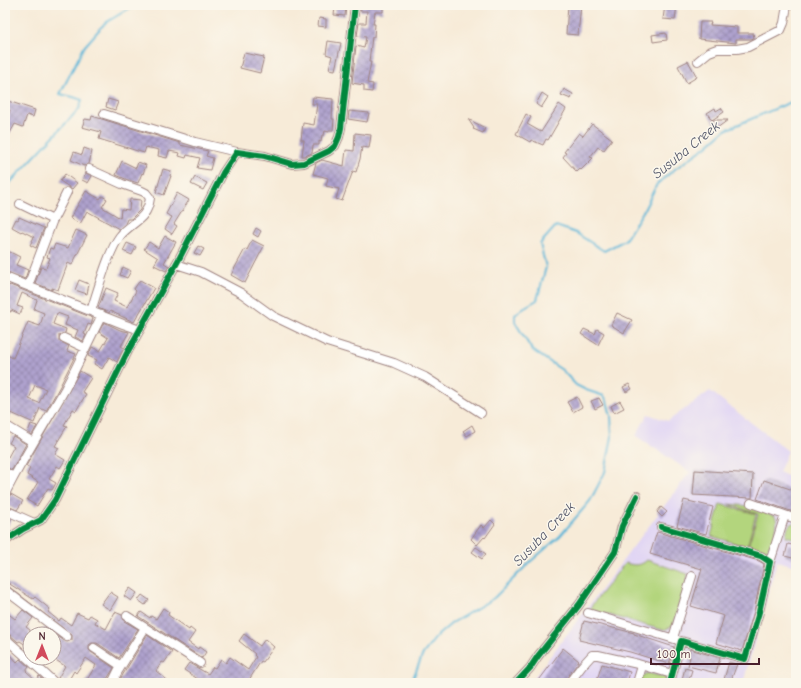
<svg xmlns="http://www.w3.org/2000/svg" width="801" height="688" viewBox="0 0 801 688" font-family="'Comic Neue',sans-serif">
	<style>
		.built { fill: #e0d4f4 }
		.grass { fill: #b3d57d; stroke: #7e7a54 }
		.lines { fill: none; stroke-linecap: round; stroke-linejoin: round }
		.stream { stroke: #5ab6d8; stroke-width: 2 }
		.building { fill: url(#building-cross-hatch); fill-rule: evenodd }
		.minor-casing { stroke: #a08582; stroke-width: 10 }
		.minor { stroke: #fff; stroke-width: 8 }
		.cycleway-casing { stroke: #fbf7ec; stroke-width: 8 }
		.cycleway { stroke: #00873e; stroke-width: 6 }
		.labels { text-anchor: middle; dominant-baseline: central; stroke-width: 3; stroke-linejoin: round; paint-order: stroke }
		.water-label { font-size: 14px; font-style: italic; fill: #505468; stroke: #fbf7ec }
	</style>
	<defs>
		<pattern id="building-cross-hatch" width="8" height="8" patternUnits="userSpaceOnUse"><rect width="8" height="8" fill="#afa2ce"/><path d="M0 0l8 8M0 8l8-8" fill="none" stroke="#9083a7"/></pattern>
	</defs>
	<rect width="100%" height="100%" fill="#fbf7ec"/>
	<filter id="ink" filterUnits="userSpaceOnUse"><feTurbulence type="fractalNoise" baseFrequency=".025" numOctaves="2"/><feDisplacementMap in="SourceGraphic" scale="8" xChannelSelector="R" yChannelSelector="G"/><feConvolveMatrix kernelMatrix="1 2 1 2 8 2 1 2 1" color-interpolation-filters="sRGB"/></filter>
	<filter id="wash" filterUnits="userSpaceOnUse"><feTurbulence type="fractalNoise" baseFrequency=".012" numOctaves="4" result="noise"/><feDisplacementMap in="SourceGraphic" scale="16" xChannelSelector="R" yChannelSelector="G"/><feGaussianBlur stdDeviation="0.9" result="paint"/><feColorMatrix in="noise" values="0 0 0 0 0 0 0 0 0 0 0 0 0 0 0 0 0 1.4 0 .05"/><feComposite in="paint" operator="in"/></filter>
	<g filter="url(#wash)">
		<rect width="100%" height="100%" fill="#f7ebd8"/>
		<path class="built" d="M710,391L788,451L779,472L796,480V566L777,561L743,683H530L690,472L636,436L648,414L668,421Z"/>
		<path class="grass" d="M720,504L756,514L747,547L711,536Z
			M728,504L749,506L775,516C780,524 773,542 767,550H764L748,546L758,514Z
			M794,523L796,524V539L786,536C787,530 787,524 794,523Z
			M647,560L688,574L687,580L674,624C669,629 666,630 659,629L591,610L592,605L625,563C633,565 640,567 647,560Z
			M647,673L666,677L665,683H640L642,676Z"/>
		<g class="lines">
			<path class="stream" d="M5,188L79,109L82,100L73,97L60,94L84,47L105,23L135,5
				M411,683L423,654L437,636L452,623L494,598L530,562L560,536L590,501L605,472L612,437L611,416L607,401L604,396L586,390L576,385L562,370L532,350L515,322V315L523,308L537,300L546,267L540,244L556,226L576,233L604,251L625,240L644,210L657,184L675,169L707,146L725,130L796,100"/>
		</g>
		<g id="blocks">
			<path class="building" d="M338,5H346L345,16L334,15L335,8H338Z
				M360,5H383V12H375L373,24H375L374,37H372L370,53L369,62H371L367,83L373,84L372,92L364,91V85L352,83L356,46L364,48L366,37L357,36L359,23H366L367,11H360Z
				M568,5H581L578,35L566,34Z
				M665,5H677L675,20L663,19Z
				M319,18L326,19V27L318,26Z
				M700,22H711L710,25L737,27V33H753L754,38L751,39H736V43L699,39Z
				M666,33L667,40L653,42L652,35Z
				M328,41L341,43L335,70L329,69L332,56L326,54Z
				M244,53L264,57L260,73L240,68Z
				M688,61L697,77L687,83L678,66Z
				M564,89L573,94L571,99L561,95Z
				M542,93L548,97L541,108L536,104Z
				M313,97L333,99L332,119H334L333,130H329V132L325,131L324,135H322L321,142L319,141V145H313L312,153L305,156H302L304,140H301L303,123L314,125L317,104H312Z
				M108,99L118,102L115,110L106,107Z
				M5,100L35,110L33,117L27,115L23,127L15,124L5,142V125L10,110L5,109Z
				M559,104L566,109L548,140L546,139L543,145L531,140L530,142L516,134L526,114L531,117L527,124L541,132Z
				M715,108L716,111L721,108L724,112L712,120H728L717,128L707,113Z
				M349,111L369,113L367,122L348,119Z
				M92,116L180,143V145L208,151L206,156L213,158L210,170L197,168L200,158L187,155L186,158L179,156L180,153L169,151L167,158L158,156L159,150L146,147L144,153L99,139L101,132L82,127L85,119L91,120Z
				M468,119L485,128L483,133L473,129L474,128Z
				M592,124L612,139L604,150L598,147L590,157L593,158L581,170L580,169L577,172L563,157L566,153L564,152L579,133L583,136Z
				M355,133L371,135L369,148L362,147L360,159L356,172L353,171L342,201L336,199L339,189L326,186L328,178L313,174L316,163L322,160L344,166L346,150L354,151Z
				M84,148L92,151L89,164L84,166L71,160L74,152L82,155Z
				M122,161L136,168L138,162L146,165L143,174L142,173L138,183L128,180L116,175Z
				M163,169L171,171L170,176H171L164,195L156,192Z
				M86,173L92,176L88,183L82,180Z
				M65,174L77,183L72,189L60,181Z
				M195,177L207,183L203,190L191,184Z
				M86,191L100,199L102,196L107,199L102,207L120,218L121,209L129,210L130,199L141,200L140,210L131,219H127L125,224L119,229L87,211L80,224L70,218Z
				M177,193L189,200L174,224L177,226L172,234L165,229L172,217L166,214Z
				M19,217L44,228L36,248L30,245L34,237L22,231L21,232L12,227L16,219L18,220Z
				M256,228L261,231L258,237L253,234Z
				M76,230L87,235L72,265L68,263L58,290L52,288V290L35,283L41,267L46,268L50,258L47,257L50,248L53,249L55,244L68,248Z
				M165,236L176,242L164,263L169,266L166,271L154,265L158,258L144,249L149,242L158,248Z
				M252,240L264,246L245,283L231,275L245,249L247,250Z
				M127,243L136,247L132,255L123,251Z
				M198,246L204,249L200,256L194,253Z
				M8,251L20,257L16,265L28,270L25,279L5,271V258Z
				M123,267L131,271L127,278L120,275Z
				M79,280L89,284L87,294L75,290Z
				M140,280L154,288L134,322L110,311L109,313L98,308L106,288L118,293L114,301L127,307L136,291L134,289Z
				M5,285L9,286L10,285L93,318L91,325L88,324L84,334L86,335L83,341L75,337L78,330L65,325L68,317L57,313L53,324L66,329L65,333L59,335V341L69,346L67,351L76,354L60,386L46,411L40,408L34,423L11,413L8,420H5V354L13,358L28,322L40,326L44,313L34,309L37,300L22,293L17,306L23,308L20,314L11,310V312L5,310ZM35,385L46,389L39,403L29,399Z
				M617,313L632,320L624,333L611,325Z
				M104,322L120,330L129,332L121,346L124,348L117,362L109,357L102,369L94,364L97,360L88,356L92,347L100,351L108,338L99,332Z
				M584,329L595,334L597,329L604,333L598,345L581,334Z
				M80,371L91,378L82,392L86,394L76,411L73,409L64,425L67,426L55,446L59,448L55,454L65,460L60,468L57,466L49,479L56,483L52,490L48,488L37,506L27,500L38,482L27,475L30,468L26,466Z
				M629,384L632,389L626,392L623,387Z
				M577,397L582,407L573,412L567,402Z
				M599,398L603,405L595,409L591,401Z
				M620,401L624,408L614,413L611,406Z
				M31,424L37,426L32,435L28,432Z
				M472,425L475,431L467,436L463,431Z
				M13,436L26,444L12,470L5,467V455L8,457L14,446L9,443Z
				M695,470L753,474L752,498L693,495Z
				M764,480L796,491V513L757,499Z
				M11,494L23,501L17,510L5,505V499L8,498Z
				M684,500L713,507L706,534L677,526Z
				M661,507L667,512L662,517L657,512Z
				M5,516L11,519L5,532Z
				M491,520L495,524L485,538L484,537L477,545L471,539L481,525L484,528Z
				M657,532L759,561L764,564L754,611L742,651L716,643L724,616L691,606L702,569L650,554Z
				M788,544L796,546V559L785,556Z
				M476,547L486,554L482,559L472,552Z
				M5,581L33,599L35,597L50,609L48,612L59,621L61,618L71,625L77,613L88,618L90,615L97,619L95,623L106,629L115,612L122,615L124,621L138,629L119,658L97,643H92L89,645V650L91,652L114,668L105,682L102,681L101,683H85L96,665L86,658L76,673L74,671L67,683L58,678L65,666L54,659V634L67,642L72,640V635L8,586L5,585Z
				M130,588L137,593L131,601L124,596Z
				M110,592L118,597L110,610L101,604Z
				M142,595L149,600L145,605L138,600Z
				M163,608L169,612L168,615L189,630L190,628L195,632L188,642L198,649L199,647L206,652L202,658L138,616L141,612L150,618L151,616L156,619Z
				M23,610L33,618L26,627L30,630V648L20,641L18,642L9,634L5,633V611L15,619Z
				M584,621L634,633V634L674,647L669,664L630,652L579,640Z
				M45,627L54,634H40Z
				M244,634L260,646L265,639L274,647L263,662L261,661L247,683H216L208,678L204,683L184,670L189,663L208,674L213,667L215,668L221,659L226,663L230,657L248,670L256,657L254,655L255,654L239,641Z
				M147,635L172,652L164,663L162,662L156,671L166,679L163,683H123L119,681Z
				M563,648L579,661L564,682L563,683H537Z
				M690,649L720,658L716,673L688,666L690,657H688Z
				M5,653L8,656L10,654L17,662L20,659L29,667L26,671L36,680L39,676L47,683H5Z
				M729,662L737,664L730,683H723Z
				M602,664L630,672L627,683H596Z
				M685,668L692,670L688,683H681Z"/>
		</g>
	</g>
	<g filter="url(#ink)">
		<use href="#blocks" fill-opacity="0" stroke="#a08582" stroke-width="1"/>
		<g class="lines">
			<g class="minor-casing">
				<path id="minor" d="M698,61L709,52L717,49H737L748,47L781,30L784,23L787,5
					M104,114L195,142L237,152
					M89,169L122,184L142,191L146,193L150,198C147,221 132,221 120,236C108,252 98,290 91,311
					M20,204L53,220
					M176,264L201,272L241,293L273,316L327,342L394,363L425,377L481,413
					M5,277L123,324L140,330
					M28,286L52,222L67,192
					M64,338L85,348
					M5,425L33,442
					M5,472L13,477
					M5,494C23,458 45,424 65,389C78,365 89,340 102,315
					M751,503L796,519
					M5,510L34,523
					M661,527L761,556L770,562L759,612L745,659L681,641L670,683
					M5,541L23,529L41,520L55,500L128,351L179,259L223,173L237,152L265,156L292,164L304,163L329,151L335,146L339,137L341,128L355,5
					M770,562L785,515
					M5,590L67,637
					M588,613L681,641
					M127,616L200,663
					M5,638L55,683
					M673,638L692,576
					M94,648L121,666
					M112,683L118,671L145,628
					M516,683L530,668L538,656L579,605L615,552L622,526L637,496
					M569,683L582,666L592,655H598L638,664L672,674
					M637,683L642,666"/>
			</g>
			<use href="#minor" class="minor"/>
			<g class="cycleway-casing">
				<path id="cycleway" d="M661,527L761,556L770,562L759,612L745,659L681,641L670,683
					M5,541L23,529L41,520L55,500L128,351L179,259L223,173L237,152L265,156L292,164L304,163L329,151L335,146L339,137L341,128L355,5
					M516,683L530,668L538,656L579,605L615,552L622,526L637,496"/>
			</g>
			<use href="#cycleway" class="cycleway"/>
		</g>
	</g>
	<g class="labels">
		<g class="water-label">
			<text transform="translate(686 150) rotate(-39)">Susuba Creek</text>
			<text transform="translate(544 534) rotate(-46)">Susuba Creek</text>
		</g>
	</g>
	<rect width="801" height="688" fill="none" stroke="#fbf7ec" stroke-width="20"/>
	<g transform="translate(42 646)"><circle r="19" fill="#fbf7ec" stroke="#b4a19f"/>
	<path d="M0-3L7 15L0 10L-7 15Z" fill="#d1495b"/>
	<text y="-6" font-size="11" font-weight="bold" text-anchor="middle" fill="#4a1f2b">N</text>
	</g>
	<path d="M651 658v6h108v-6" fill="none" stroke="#4a1f2b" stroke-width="2"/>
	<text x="657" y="658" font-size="12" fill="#4a1f2b" stroke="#fbf7ec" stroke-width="3" paint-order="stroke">100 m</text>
</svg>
